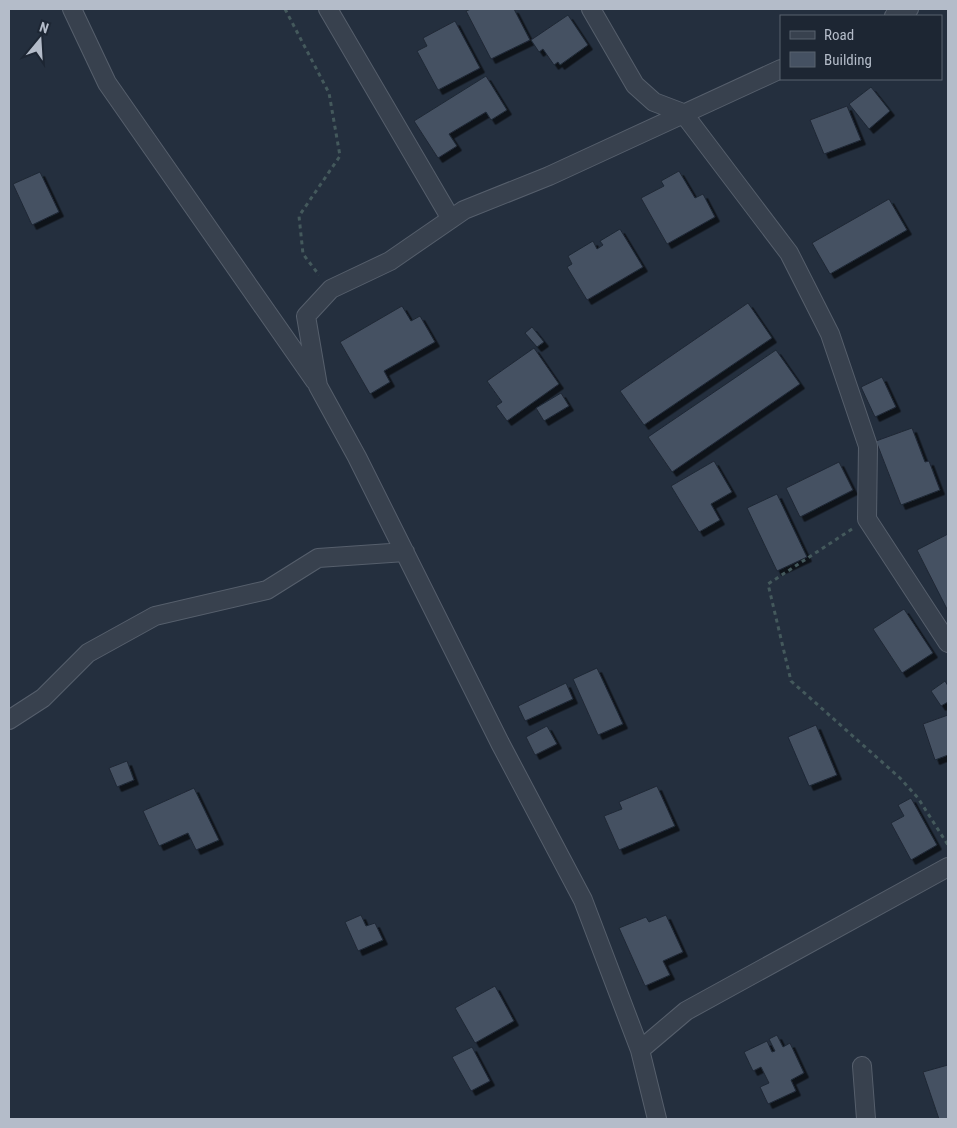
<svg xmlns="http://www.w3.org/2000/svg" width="957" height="1128" viewBox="0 0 957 1128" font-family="'Roboto Condensed',sans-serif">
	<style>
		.building { fill: #455162; stroke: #1f2835; filter: url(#shadow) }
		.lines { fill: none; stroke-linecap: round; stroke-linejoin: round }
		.minor-casing { stroke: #565f6c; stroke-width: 20 }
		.path { stroke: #44595c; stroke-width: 3; stroke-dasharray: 4 4; stroke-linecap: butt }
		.minor { stroke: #38414e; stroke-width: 18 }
	</style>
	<defs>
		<filter id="shadow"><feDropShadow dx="4.5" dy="4.5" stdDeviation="0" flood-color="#0009"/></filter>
	</defs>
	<rect width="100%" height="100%" fill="#242f3e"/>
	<path class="building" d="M471,9H514L530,40L491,59L466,11Z
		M568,15L588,45L560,65L558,62L554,65L543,49L539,52L531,40Z
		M455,21L480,68L438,90L417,51L427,46L423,38Z
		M486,76L507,110L491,120L486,112L449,134L457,146L438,158L414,121Z
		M871,87L890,111L869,129L849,104Z
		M847,106L861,140L824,154L810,120Z
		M679,171L695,198L703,194L715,217L667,244L641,198L664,186L661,181Z
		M40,172L59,212L32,225L13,184Z
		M889,199L907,230L830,274L812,243Z
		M620,229L643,267L587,300L567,267L572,264L568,256L593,241L597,249L603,245L600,241Z
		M748,303L772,338L644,425L620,391Z
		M402,306L411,321L420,316L435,342L384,371L390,382L370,394L340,342Z
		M532,327L544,342L537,347L525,333Z
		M534,348L559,384L507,421L496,406L502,402L487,381Z
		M776,350L800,384L672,472L648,437Z
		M882,377L896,407L875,417L861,387Z
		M561,393L569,406L544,421L536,408Z
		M912,428L925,462L929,461L940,490L901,505L876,441Z
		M714,461L732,492L711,504L720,520L699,532L671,486Z
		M839,462L853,490L800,517L786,488Z
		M777,494L807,557L777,571L747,508Z
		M948,534V611L917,550Z
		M904,609L933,653L902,673L873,629Z
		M597,668L623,724L598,735L573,679Z
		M945,681L948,686V702L941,706L931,691Z
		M566,683L573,699L525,721L518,706Z
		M948,715V755L935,760L923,724Z
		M816,725L837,775L809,786L788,737Z
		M547,726L557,744L535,755L526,737Z
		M127,761L134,780L117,787L109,768Z
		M657,786L675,826L619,850L604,816L622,809L619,802Z
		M194,788L219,840L196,850L188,833L159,846L143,811Z
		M911,798L937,845L911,860L891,823L904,816L898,805Z
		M361,915L366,926L375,923L383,940L358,951L345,922Z
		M666,915L683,952L663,961L670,975L645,986L619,928L646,917L649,922Z
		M495,986L514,1021L475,1043L455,1008Z
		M777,1035L783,1047L790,1043L804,1073L791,1080L796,1091L768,1104L760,1087L769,1083L761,1067L753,1071L744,1052L767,1041L772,1052L775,1051L769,1039Z
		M472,1047L490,1081L471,1091L452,1057Z
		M948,1065V1119H939L923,1072Z"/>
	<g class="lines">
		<g class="minor-casing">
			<path id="minor" d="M72,9L107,83L315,381
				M328,9L451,219
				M591,9L635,85L654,102L683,113L789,253L830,334L868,446L867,519L948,643
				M894,16L909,9
				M9,720L43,698L88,653L155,616L267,590L318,558L405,552
				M640,1050L686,1011L948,867
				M862,1066L866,1119
				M657,1119L640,1050L583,900L500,743L357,457L318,386L306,316L331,289L390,261L464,210L549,176L781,69"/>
		</g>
		<path class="path" d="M285,9L329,93L340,156L299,216L303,254L319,275
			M852,529L768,584L791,681L900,778L918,798L948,845"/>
		<use href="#minor" class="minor"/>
	</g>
	<rect width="957" height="1128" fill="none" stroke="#b4bcc9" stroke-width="20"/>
	<rect x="780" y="15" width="162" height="65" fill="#1d2633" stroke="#59626f"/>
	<rect x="790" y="31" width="25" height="8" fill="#38414e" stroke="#59626f"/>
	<text x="824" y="40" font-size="15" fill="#b4bcc9">Road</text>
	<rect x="790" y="52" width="25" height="15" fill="#455162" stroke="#59626f"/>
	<text x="824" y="65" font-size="15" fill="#b4bcc9">Building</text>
	<g transform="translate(40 40) rotate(18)" stroke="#1d2633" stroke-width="4" paint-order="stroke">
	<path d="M0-4L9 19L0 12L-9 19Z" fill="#b4bcc9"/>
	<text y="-8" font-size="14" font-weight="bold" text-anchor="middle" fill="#b4bcc9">N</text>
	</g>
</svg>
